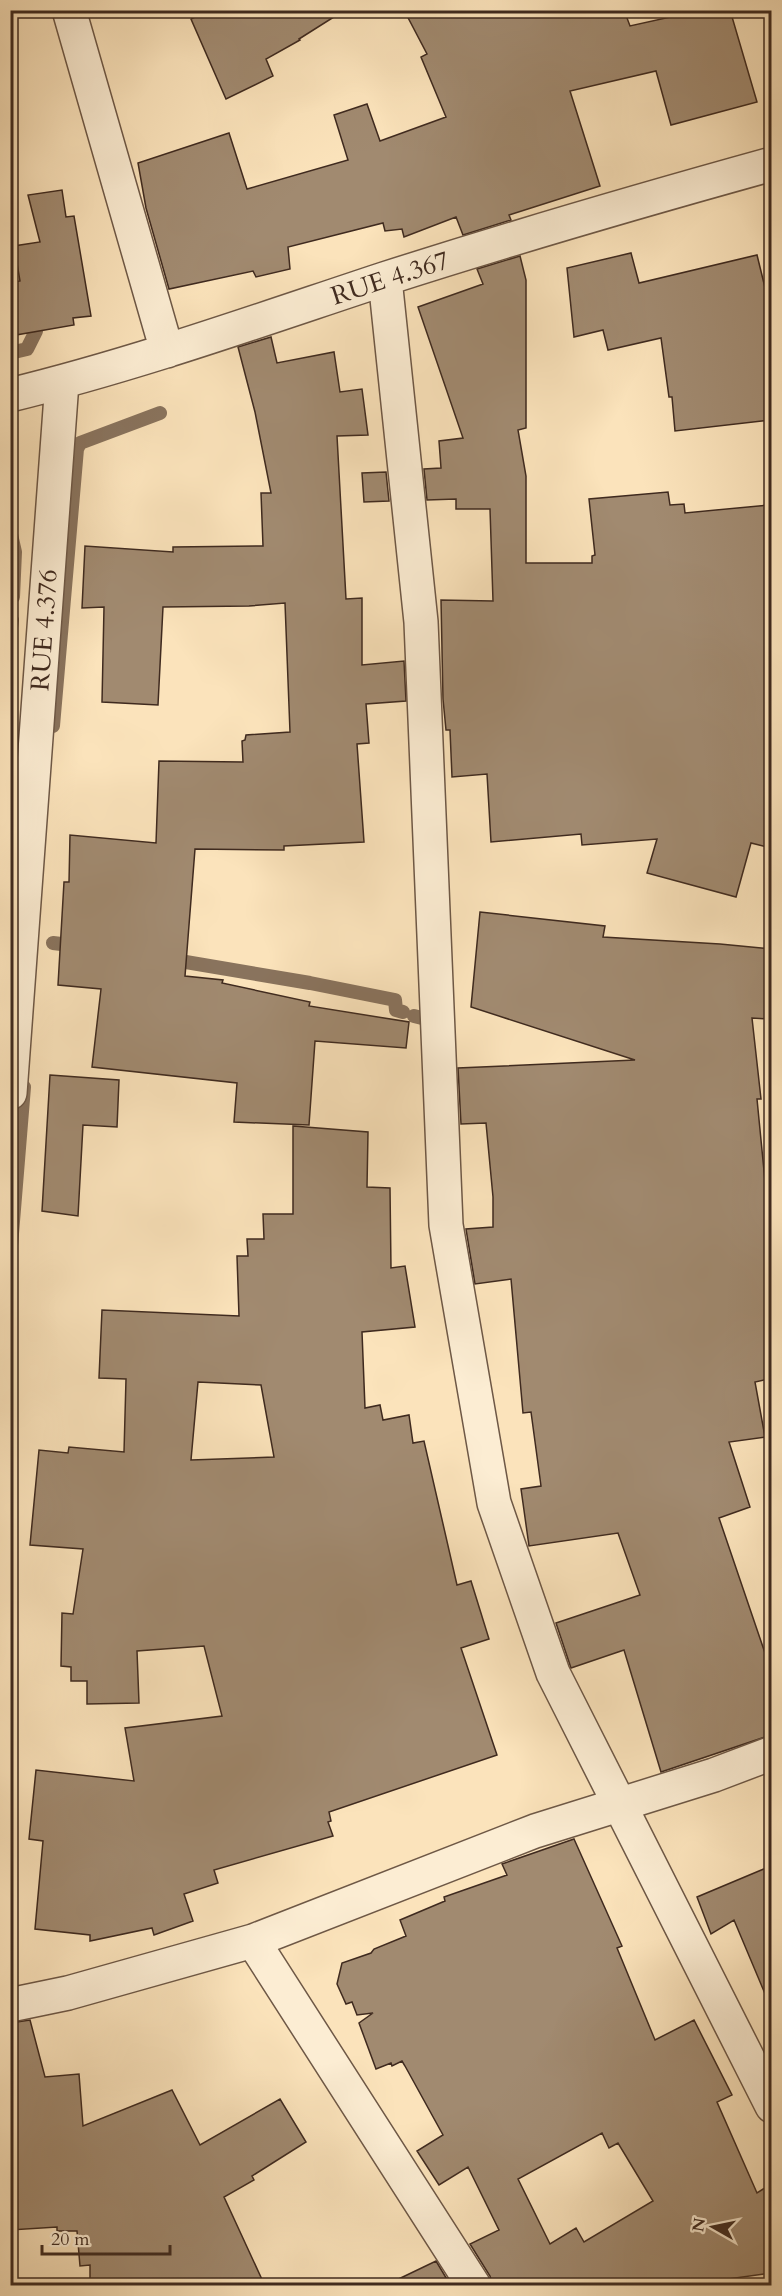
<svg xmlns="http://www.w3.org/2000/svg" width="782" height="2296" viewBox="0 0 782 2296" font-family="Cardo,serif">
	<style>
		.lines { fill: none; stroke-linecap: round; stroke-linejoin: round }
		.stream { stroke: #89735d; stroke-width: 14 }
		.building { fill: #a18a70; stroke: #3f2a1f; stroke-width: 1.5; fill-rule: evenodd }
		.street-casing { stroke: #6e5846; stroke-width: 36 }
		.street { stroke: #fcedd3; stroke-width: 33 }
		.labels { text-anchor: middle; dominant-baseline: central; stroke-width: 4.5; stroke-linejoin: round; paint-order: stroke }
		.street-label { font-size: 26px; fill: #3f2a1f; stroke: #fcedd3 }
	</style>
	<rect width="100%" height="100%" fill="#fbe3bb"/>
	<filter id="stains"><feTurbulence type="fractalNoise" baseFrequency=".00333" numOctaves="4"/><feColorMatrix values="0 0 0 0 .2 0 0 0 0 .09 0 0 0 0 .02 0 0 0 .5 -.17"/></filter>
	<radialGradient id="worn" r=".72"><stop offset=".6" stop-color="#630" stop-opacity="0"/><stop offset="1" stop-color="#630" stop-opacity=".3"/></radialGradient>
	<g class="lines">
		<path class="stream" d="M10,353L27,349L36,331
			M10,530L15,552L13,597
			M10,636L12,620
			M53,726L77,449L80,443L160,413
			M53,943L78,946
			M168,959L310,983L395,1000L396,1010L403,1012
			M414,1016L438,1022
			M10,1258L24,1087"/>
	</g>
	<path class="building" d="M209,10H345L299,39L300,40L266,59L273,76L226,99L191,19Z
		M404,10H624L630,26L702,10H730L757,102L671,125L656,71L570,91L600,186L509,215L511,220L463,235L456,217L404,237L402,229L385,231L383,223L288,247L290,269L256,277L253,271L169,289L146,208L138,163L229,133L247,189L348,160L334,115L367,104L380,141L446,117L421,57L427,54Z
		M62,190L66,217L74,216L91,316L73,318L74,325L10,336V283L20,281L14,246L40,242L28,195Z
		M631,253L639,283L757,255L771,312V420L675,431L672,397H669L661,338L608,350L603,330L574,337L567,268Z
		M520,256L526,280V428L518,430L526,476V563H592V556L595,555L589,499L668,492L670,505L684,504L685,513L768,505L771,659L768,738L771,737V848L751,843L736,897L647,873L657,839L582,845L581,834L491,842L487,774L452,777L450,730H446L443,699L441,600L493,601L490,509H456V499L427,500L424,469L441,468L439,441L463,438L418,307L483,284L477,269Z
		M271,337L277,363L334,352L340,392L362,389L368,435L337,436L346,599L362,598V665L404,661L406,701L366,704L369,743L357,744L364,842L284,846V850L195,849L185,976L223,980L222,983L310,1002L309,1006L409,1022L406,1048L315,1041L309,1125L234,1122L237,1083L92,1067L101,989L58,985L64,882H69L70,835L156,843L159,761L243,762L242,741L245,740L246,735L290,732L285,603L249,606L163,607L158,705L102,702L104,607L82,608L85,546L173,552V547L263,546L261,493H271L255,412L238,347Z
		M386,472L389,501L364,502L362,473Z
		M480,912L605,926L603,937L720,944L771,949V1019L752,1018L761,1099H757L765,1181L771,1179V1359L765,1360L768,1379L755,1382L765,1437L729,1442L750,1507L719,1518L765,1653L771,1651V1735L661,1772L624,1650L571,1668L556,1623L640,1595L618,1533L529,1546L521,1489L541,1486L531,1412L523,1413L511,1279L475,1284L466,1229L493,1227V1197L486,1123L461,1124L458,1068L635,1060L471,1007Z
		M50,1075L119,1080L117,1127L83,1125L78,1216L42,1211Z
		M293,1126L368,1132L367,1187L390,1188L391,1268L405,1266L415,1327L362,1332L365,1408L380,1405L383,1420L409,1415L413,1443L424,1441L457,1585L471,1581L489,1639L461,1648L497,1755L329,1812L331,1821L328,1822L333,1836L214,1870L218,1883L184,1894L193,1921L154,1935L152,1928L90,1941V1935L35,1929L43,1841L29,1839L36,1770L134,1781L125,1728L222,1716L204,1646L137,1651L139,1703L87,1704V1681H71V1667L61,1666L62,1613L73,1614L83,1549L30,1545L39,1450L68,1453L69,1447L124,1452L126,1379L99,1378L102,1310L239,1316L237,1256H248L247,1239H264L263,1214H293ZM198,1382L261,1385L274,1457L191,1460Z
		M574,1839L622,1946L617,1948L655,2040L694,2020L732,2095L717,2102L757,2193L771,2184V2273L678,2286H493L490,2276L470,2244L499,2230L468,2167L439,2185L417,2151L443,2135L405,2066L402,2061L392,2066L391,2063L376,2069L359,2023L373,2013L357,2015L352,2002L346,2004L337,1984L342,1963L371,1953L374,1949L406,1936L400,1920L445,1901L444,1897L507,1875L502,1864ZM602,2133L609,2148L618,2143L653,2201L584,2242L576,2228L550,2244L518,2179Z
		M771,1866V2008L734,1920L711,1934L697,1897Z
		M30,2020L45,2077L79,2074L83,2126L172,2090L200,2145L280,2099L306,2142L252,2176L254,2180L224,2197L265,2286H90V2265L80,2266L77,2231H57V2227L10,2230V2023Z
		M436,2261L451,2286H384Z"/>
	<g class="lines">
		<g class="street-casing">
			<path id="street" d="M69,10L167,351
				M385,279L421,622L446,1225L494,1503L553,1673L772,2106
				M10,395C137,364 260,320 384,279C512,238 642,200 772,164
				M10,1093L62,382
				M253,1941L474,2286
				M10,2005L68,1993L253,1941L535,1831L714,1775L772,1753"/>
		</g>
		<use href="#street" class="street"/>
	</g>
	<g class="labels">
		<g class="street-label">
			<text transform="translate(390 278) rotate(-18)">RUE 4.367</text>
			<text transform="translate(44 630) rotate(-86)">RUE 4.376</text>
		</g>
	</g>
	<rect width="782" height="2296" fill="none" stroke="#fbe3bb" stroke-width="36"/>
	<rect x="12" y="12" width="758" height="2272" fill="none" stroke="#3f2a1f" stroke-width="3"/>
	<rect x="18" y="18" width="746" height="2260" fill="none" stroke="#3f2a1f" stroke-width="1.5"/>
	<g transform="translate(713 2227) rotate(279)" stroke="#fcedd3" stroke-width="4.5" paint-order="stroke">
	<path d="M0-4.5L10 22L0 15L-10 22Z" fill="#3f2a1f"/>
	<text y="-9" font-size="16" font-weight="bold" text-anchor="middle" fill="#3f2a1f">N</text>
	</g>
	<path d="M42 2245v9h128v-9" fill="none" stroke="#3f2a1f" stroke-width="3"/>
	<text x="51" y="2245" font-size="18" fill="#3f2a1f" stroke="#fcedd3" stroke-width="4.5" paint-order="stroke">20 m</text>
	<rect width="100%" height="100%" filter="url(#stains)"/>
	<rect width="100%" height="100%" fill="url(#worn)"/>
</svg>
